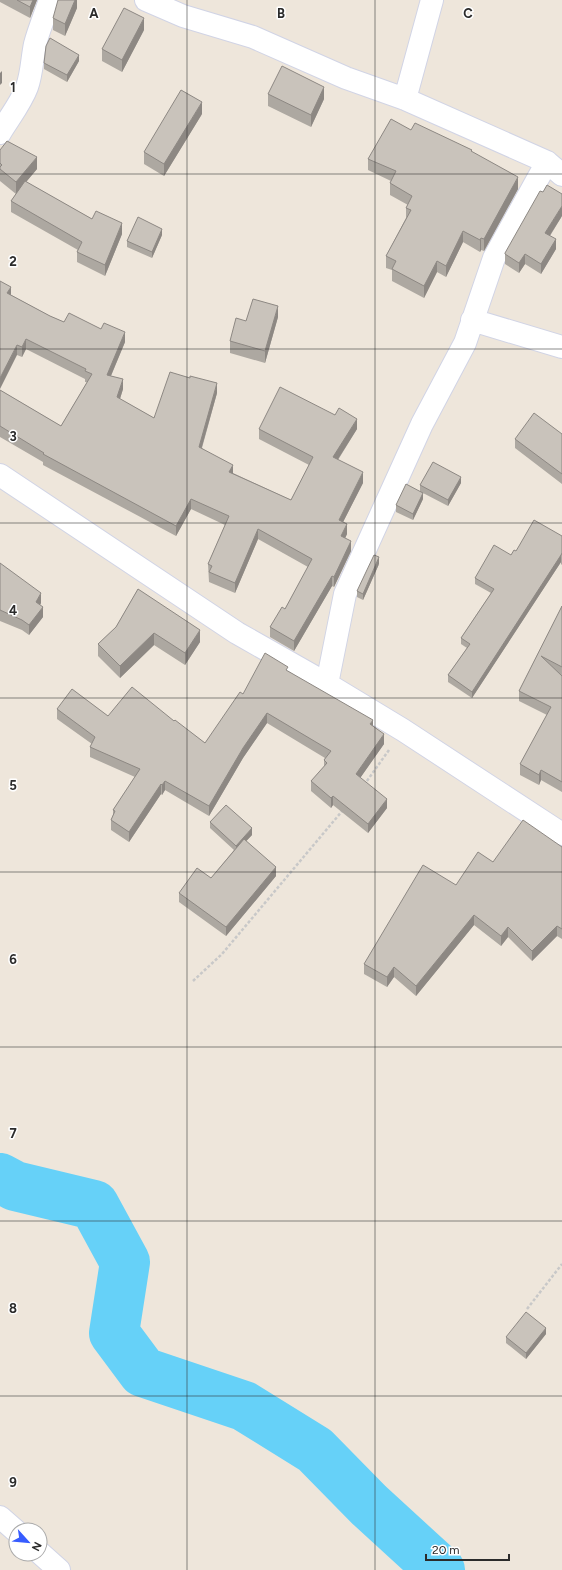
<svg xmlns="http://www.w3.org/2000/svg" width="562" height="1570" viewBox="0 0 562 1570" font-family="Figtree,sans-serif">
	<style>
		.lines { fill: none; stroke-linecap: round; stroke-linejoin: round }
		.river { stroke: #66d1f8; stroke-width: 50 }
		.minor-casing { stroke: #d1d4e5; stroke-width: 24 }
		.path { stroke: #c8c8c8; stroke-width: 2.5; stroke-dasharray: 3 2; stroke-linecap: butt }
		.minor { stroke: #fff; stroke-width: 22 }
		.wall { fill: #ada8a1 }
		.shaded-wall { fill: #8d8883 }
		.building { fill: #c9c3bb; stroke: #8d8883 }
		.grid { fill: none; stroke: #2b2b2b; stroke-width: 1; stroke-opacity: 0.55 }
		.grid-label { font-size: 13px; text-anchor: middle; font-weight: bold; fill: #2b2b2b; stroke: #fff; stroke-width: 3; stroke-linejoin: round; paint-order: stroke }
	</style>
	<rect width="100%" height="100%" fill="#eee6db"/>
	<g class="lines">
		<path class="river" d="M0,1178L15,1186L94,1205L125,1262L114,1333L143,1372L244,1406L315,1450L369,1505L440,1570"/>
		<g class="minor-casing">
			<path id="minor" d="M146,0L183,16L253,37L346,78L405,99L547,162L562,175
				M405,99L432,0
				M0,133C9,118 21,103 27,87C32,73 32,58 35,44C39,29 45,15 50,0
				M472,320L562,347
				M0,475L237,633L327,684L403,730L562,834
				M327,684L345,594L422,424L465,343L494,258L547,162
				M0,1517L16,1531
				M40,1553L59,1570"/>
		</g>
		<path class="path" d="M364,785L389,750
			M193,981L222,954L343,810
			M527,1309L562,1264"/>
		<use href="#minor" class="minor"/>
	</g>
	<path class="wall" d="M0,0H37L30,18L0,2Z
		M77,0V8L65,36L53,30V18Z
		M144,30L122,72L102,61V49Z
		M79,61L67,82L44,69V63Z
		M268,94L324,99L311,127L268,106Z
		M202,114L164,176L144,164V152Z
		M411,130L472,152L518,189L484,251L481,250L480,252L463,242L446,277L437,272L424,298L392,281V270L386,268V256L406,218V208L408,205L390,195V183L391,181L368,170V159Z
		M0,150L37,169L26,182L92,219L122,234L105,276L77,262V252L78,250L11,212V201L16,194L0,181Z
		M562,216L550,236L556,249L541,274L525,264L519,273L505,264V254Z
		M162,235L152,258L127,247V241Z
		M11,295L50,316L64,322L125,342L111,376L123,389L120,399L154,418L217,393L202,448L233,473L291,500L309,465L259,439V429H357L338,460L363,483L343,522L347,534L345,538L351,551L334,587L332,586L294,651L270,637V627L285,609L308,567L258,539L235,593L209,582L208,564L225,525L191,509L176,536L43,465V462L0,437V390L61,426L87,382H85V379L26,349L22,357L17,355Z
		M278,317L265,363L230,353V341L246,321Z
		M562,434V484L515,448V439Z
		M461,483L448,506L423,493V499L413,520L396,512V505L420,491V485Z
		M562,536V565L561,564V562L472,698L448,682V675L467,648L461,644V638L491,593L475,584V578L511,555L516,551Z
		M0,563L41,603L40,605L43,617L29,635L22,630L0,621Z
		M379,564L363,600L357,597V591Z
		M138,589L200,642L185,665L154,645L120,678L98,656V644L116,627Z
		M562,606V792L541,780L539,785L520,775V764L547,715L519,701V691Z
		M288,671L373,727L384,744L360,778L387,808L368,833L333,805L331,808L311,791V781L324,767V760L325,758L267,723L243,758L209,816L165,790L162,795L161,794L129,842L111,830V820L113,815V810L135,777L90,757V747L92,744L57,719V709L108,716L174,721L205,743L243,694Z
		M210,822L252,835L246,841L276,876L226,936L179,902V893L211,878L234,850L210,828Z
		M562,847V939L557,936L532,961L508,937L501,946L474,925L416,996L394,977L387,987L364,974V964L456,885L493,862Z
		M546,1334L526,1359L506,1343V1337Z"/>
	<path class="shaded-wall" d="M33,0H37L30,18V7Z
		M75,0H77V8L65,36V24Z
		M144,18V30L122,72V60Z
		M79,55V61L67,82V75Z
		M2,71V83L0,85V73Z
		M324,87V99L311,127V115Z
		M202,102V114L164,176V164Z
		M37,157V169L16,194V182Z
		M518,177V189L484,251V239Z
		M562,206V216L545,243V233Z
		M122,223V234L105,276V265Z
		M162,229V235L152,258V252Z
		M463,231V242L446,277V266Z
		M481,238V250L480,252V240Z
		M556,239V249L541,274V264Z
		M525,254V264L519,273V263Z
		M437,261V272L424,298V286Z
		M11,287V297L7,293Z
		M278,306V317L265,363V351Z
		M125,332V342L107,385V375Z
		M26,339V349L22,357V347Z
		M17,345V355L0,389V378Z
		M123,379V389L117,408V397Z
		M217,383V393L199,457V447Z
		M357,419V429L333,467V457Z
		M233,465V475L229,472Z
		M363,472V483L339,530V520Z
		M461,477V483L448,506V500Z
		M423,493V499L413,520V514Z
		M191,499V509L176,536V526Z
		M347,524V534L341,547V536Z
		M258,529V539L235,593V583Z
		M351,541V551L334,587V577Z
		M561,555V562L472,698V692Z
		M379,557V564L363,600V594Z
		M332,576V586L294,651V641Z
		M41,593V603L36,612V602Z
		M43,607V617L29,635V625Z
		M200,630V642L185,665V653Z
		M154,633V645L120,678V666Z
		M267,713V723L243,758L209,816V806L243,748Z
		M373,720V730L370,724Z
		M384,734V744L356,784V774Z
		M541,770V780L539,785V775Z
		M165,781V790L162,795V785Z
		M161,784V794L129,842V832Z
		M333,796V805L331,808V798Z
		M387,799V808L368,833V824Z
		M252,828V835L236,852V846Z
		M276,867V876L226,936V927Z
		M474,915V925L416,996V986Z
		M557,926V936L532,961V951Z
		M508,927V937L501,946V936Z
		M394,967V977L387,987V977Z
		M546,1328V1334L526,1359V1353Z"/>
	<path class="building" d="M17,0H33L30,7Z
		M58,0H75L65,24L53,18Z
		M124,8L144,18L122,60L102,49Z
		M50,38L79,55L67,75L44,63L46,46Z
		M282,66L324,87L311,115L268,94Z
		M181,90L202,102L164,164L144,152Z
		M391,119L411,130L415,123L472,150L471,151L518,177L484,239L481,238L480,240L463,231L446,266L437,261L424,286L392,269L396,261L386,256L411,210L406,208L412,196L390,183L396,171L368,159Z
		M7,141L37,157L16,182L0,169V167L2,165L0,163V150Z
		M25,181L92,219L96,211L122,223L105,265L77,252L82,242L11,201Z
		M547,185L562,194V206L545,233L556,239L541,264L525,254L519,263L505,254V253L540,191L543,192Z
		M138,217L162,229L152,252L127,241Z
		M0,281L11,287L7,293L50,316L64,322L69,313L101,329L104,323L125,332L107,375L123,379L117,397L154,418L170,372L190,378V376L217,383L199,447L233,465L229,472L291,500L313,457L259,429L280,387L335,415L339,408L357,419L333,457L363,472L339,520L347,524L341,536L351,541L334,577L332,576L294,641L270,627L282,607L285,609L312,559L258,529L235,583L209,572L212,566L208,564L229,516L191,499L176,526L43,454L44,453L0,426V390L61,426L92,374L85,371L86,369L26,339L22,347L17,345L0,378Z
		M253,299L278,306L265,351L230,341L236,318L246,321Z
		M534,413L562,434V474L515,439Z
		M433,462L461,477L448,500L420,485Z
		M406,484L423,493L413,514L396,505Z
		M534,520L562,536V553L561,555L472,692L448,675L470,644L461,638L494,589L475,578L494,545L511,555L514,550L516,551L519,546Z
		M374,555L379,557L363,594L357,591Z
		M0,563L41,593L36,602L43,607L29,625L22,620L0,610Z
		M138,589L200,630L185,653L154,633L120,666L98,644L116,627Z
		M562,606V667L541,656L562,676V782L541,770L539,775L520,764L551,707L519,691Z
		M265,653L288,667L286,670L373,720L370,724L384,734L356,774L387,799L368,824L333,796L331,798L311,781L327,763L324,760L331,751L267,713L243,748L209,806L165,781L162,785L161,784L129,832L111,820L115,811L113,810L140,769L90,747L95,737L57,709L72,689L108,716L132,687L174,721L175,720L205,743L240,692L243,694Z
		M226,805L252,828L236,846L210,822Z
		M523,820L562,847V929L557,926L532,951L508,927L501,936L474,915L416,986L394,967L387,977L364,964L423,865L456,885L478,852L493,862Z
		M244,839L276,867L226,927L179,893L197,868L211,878Z
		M526,1312L546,1328L526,1353L506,1337Z"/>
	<path class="grid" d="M187,0V1570M375,0V1570M0,174H562M0,349H562M0,523H562M0,698H562M0,872H562M0,1047H562M0,1221H562M0,1396H562"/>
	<g class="grid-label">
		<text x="94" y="18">A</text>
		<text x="281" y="18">B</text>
		<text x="468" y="18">C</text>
		<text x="13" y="92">1</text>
		<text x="13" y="266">2</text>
		<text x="13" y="441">3</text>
		<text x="13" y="615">4</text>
		<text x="13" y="790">5</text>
		<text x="13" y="964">6</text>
		<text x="13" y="1138">7</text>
		<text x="13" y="1313">8</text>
		<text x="13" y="1487">9</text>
	</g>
	<g transform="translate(28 1542) rotate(117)"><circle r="19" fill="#ffffff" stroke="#aaaaaa"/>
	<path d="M0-3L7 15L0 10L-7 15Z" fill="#375cff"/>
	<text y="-6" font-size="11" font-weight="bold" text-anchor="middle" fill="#2b2b2b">N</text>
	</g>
	<path d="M426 1554v6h83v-6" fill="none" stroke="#2b2b2b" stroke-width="2"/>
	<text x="432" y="1554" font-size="12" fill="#2b2b2b" stroke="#ffffff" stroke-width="3" paint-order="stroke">20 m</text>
</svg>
